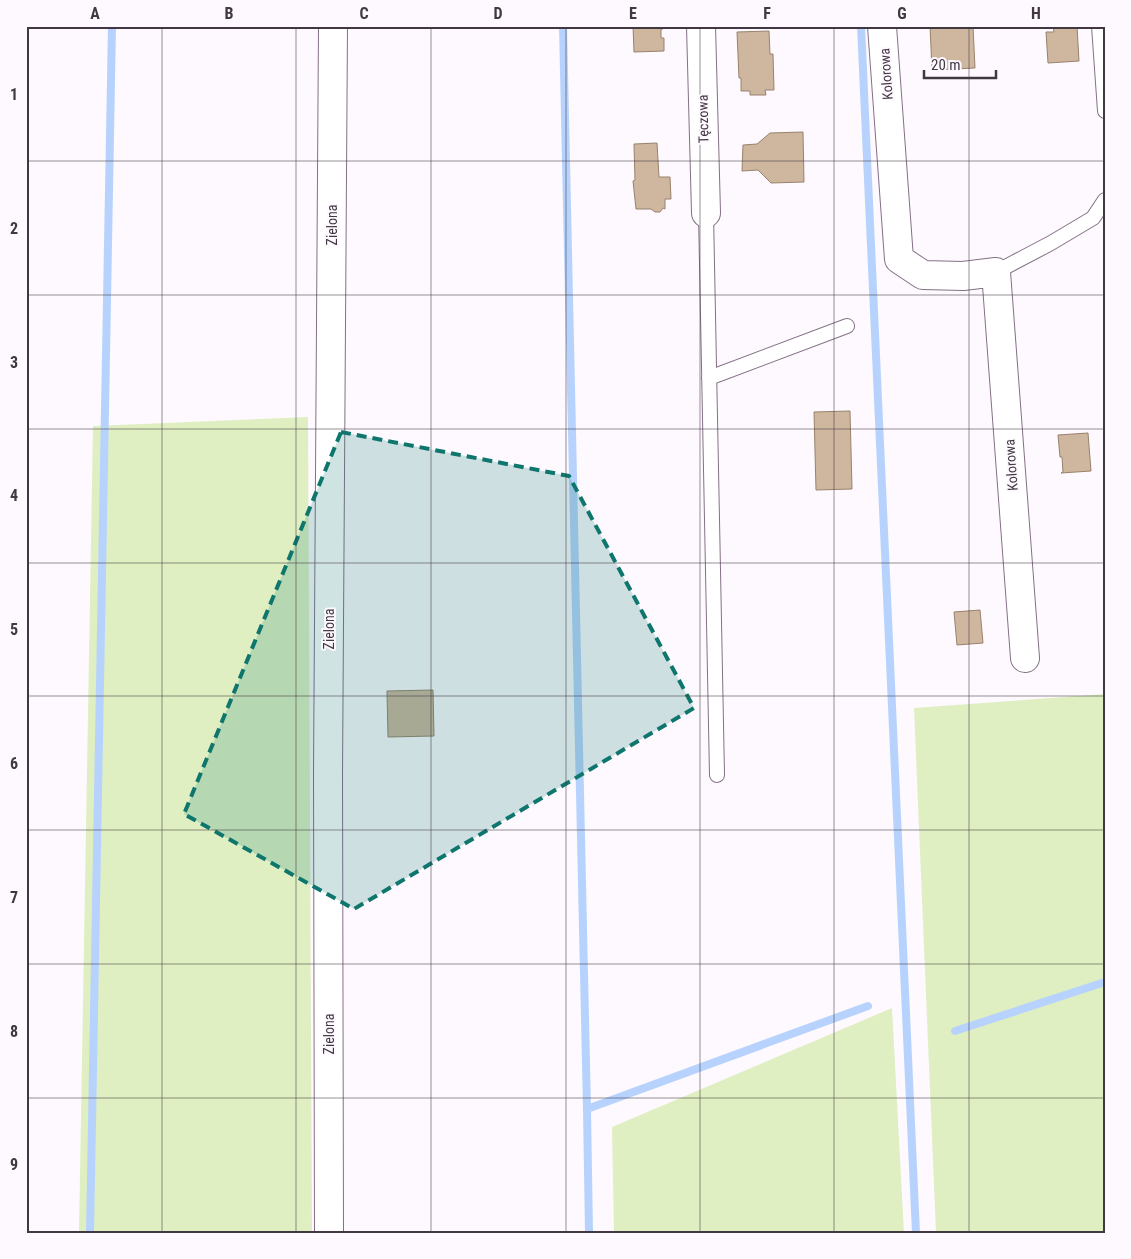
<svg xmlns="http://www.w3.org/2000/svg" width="1131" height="1259" viewBox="0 0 1131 1259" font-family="'Roboto Condensed',sans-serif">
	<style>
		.green { fill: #dfefc2 }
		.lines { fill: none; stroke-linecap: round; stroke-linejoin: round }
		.stream { stroke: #b7d3fd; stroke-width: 8 }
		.building { fill: #ceb69f; stroke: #99826c }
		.service-casing { stroke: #847086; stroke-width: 16 }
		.minor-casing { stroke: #847086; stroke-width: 30 }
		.service { stroke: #fff; stroke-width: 14 }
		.minor { stroke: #fff; stroke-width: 28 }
		.marked { fill: #0f766e; fill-opacity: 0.2; stroke: #0f766e; stroke-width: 4; stroke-dasharray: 10 6; stroke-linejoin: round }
		.grid { fill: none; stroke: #413842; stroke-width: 1; stroke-opacity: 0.55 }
		.labels { text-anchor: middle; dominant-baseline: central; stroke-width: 4; stroke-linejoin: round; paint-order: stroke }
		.street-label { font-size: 14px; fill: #413842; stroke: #fdf9fe }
		.neatline { fill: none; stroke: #413842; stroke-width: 2 }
		.grid-label { font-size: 16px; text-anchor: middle; font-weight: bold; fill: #413842 }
	</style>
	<rect width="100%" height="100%" fill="#fdf9fe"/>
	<path class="green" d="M308,417L312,1233H79L93,426Z
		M1105,694V1233H936L914,708Z
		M892,1008L904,1233H614L612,1127Z"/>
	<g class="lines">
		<path class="stream" d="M563,26L587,1109L589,1233
			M861,26L916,1233
			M955,1031L1105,982
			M587,1109L868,1006
			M90,1233L112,26"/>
	</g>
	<path class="building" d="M633,26H663V29H661V38H664V51L634,52Z
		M930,26H973L975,68L932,70Z
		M1053,26H1077L1079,61L1048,63L1046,32H1054Z
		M769,31L770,54H773L774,90H765L766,95H750V91H741V78H739L737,32Z
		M803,132L804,182L771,183L758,170L742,171L743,145L757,144L770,133Z
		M657,143L659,177H670L671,199H665V209L663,208L660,212H655L651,209H636L633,181L635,180L634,144Z
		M850,411L852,489L816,490L814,412Z
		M1088,433L1091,471L1061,473L1063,472L1062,457H1060L1058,435Z
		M980,610L983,643L957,645L954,612Z
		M433,690L434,736L388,737L387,691Z"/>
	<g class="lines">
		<g class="service-casing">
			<path id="service" d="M1099,26L1105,111
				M706,213L717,775
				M996,272L1051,243L1093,218L1105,200
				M709,378L847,326"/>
		</g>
		<g class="minor-casing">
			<path id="minor" d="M701,26L706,213
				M882,26L899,259L923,275L963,276L996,272L1025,658
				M329,1233L328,773L333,26"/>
		</g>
		<use href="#service" class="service"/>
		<use href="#minor" class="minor"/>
	</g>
	<path class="marked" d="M341,432L569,476L694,708L354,909L184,814Z"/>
	<path class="grid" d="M162,26V1233M296,26V1233M431,26V1233M566,26V1233M700,26V1233M834,26V1233M969,26V1233M26,161H1105M26,295H1105M26,429H1105M26,563H1105M26,696H1105M26,830H1105M26,964H1105M26,1098H1105"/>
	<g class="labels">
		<g class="street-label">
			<text transform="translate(886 74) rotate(-94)">Kolorowa</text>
			<text transform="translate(703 119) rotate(-91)">Tęczowa</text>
			<text transform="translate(332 225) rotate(-90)">Zielona</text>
			<text transform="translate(1011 465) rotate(-94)">Kolorowa</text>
			<text transform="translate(329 629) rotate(-90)">Zielona</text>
			<text transform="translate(329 1034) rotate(-90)">Zielona</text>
		</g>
	</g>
	<rect width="1131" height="1259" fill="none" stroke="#fdf9fe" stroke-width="55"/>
	<path d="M924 70v8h72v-8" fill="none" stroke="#413842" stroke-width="2.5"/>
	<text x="931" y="70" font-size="15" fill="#413842" stroke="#fdf9fe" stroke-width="4" paint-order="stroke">20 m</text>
	<rect x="28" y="28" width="1076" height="1204" class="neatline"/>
	<g class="grid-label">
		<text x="95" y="19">A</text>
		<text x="229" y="19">B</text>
		<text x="364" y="19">C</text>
		<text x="498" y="19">D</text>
		<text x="633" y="19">E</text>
		<text x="767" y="19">F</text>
		<text x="902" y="19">G</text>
		<text x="1036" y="19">H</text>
		<text x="14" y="100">1</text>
		<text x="14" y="234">2</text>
		<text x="14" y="368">3</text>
		<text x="14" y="501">4</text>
		<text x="14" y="635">5</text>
		<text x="14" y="769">6</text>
		<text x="14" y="903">7</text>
		<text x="14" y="1037">8</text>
		<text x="14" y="1170">9</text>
	</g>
</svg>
